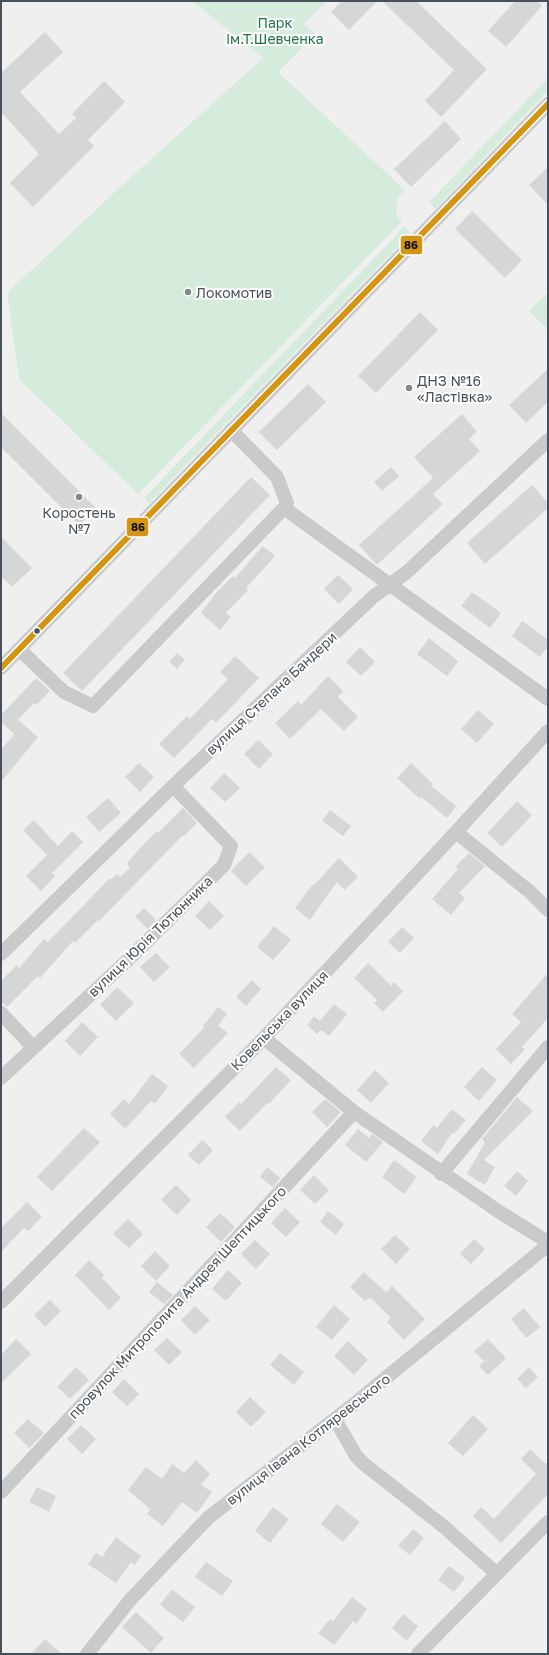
<svg xmlns="http://www.w3.org/2000/svg" width="549" height="1655" viewBox="0 0 549 1655" font-family="'Golos Text',sans-serif">
	<style>
		.green { fill: #d5ecdd }
		.building { fill: #d5d6d8 }
		.lines { fill: none; stroke-linecap: round; stroke-linejoin: round }
		.minor { stroke: #c9cacc; stroke-width: 14 }
		.bus-1-casing { stroke: #fff; stroke-width: 9 }
		.bus-1 { stroke: #d49512; stroke-width: 6 }
		.poi-dot { fill: #82888e; stroke: #fff; stroke-width: 1.5 }
		.bus-dot { fill: #485159; stroke: #fff; stroke-width: 1.5 }
		.labels { text-anchor: middle; dominant-baseline: central; stroke-width: 4; stroke-linejoin: round; paint-order: stroke }
		.park-label { font-size: 14px; fill: #207346; stroke: #fff }
		.poi-label { font-size: 14px; fill: #485159; stroke: #fff; text-anchor: start }
		.street-label { font-size: 14px; fill: #485159; stroke: #fff }
		.line-badge { stroke: #fff; stroke-width: 1.5 }
		.pale-badge-label { font-size: 11px; text-anchor: middle; font-weight: bold; fill: #111 }
	</style>
	<rect width="100%" height="100%" fill="#efefef"/>
	<path class="green" d="M192,1H327L304,24L316,34L278,72L405,190L398,197L396,215L402,221L138,494L19,379L7,293L118,189L263,58Z
		M548,78V91L435,209L429,202Z
		M405,226L410,234L149,503L144,498Z
		M548,293V330L529,311Z"/>
	<path class="building" d="M342,1H377L349,30L331,12Z
		M382,1H416L487,69L441,117L425,101L454,70Z
		M515,1H537L542,6L506,47L488,31Z
		M45,32L63,52L20,92L59,134L76,118L72,114L104,81L125,102L88,140L94,146L33,207L10,183L39,154L1,112V73Z
		M445,121L461,139L411,187L394,169Z
		M548,167V205L529,185Z
		M472,211L522,260L505,278L455,229Z
		M420,312L438,330L376,393L358,376Z
		M548,369V402L526,423L509,405Z
		M308,384L326,402L277,450L259,432Z
		M1,413L96,508L79,525L1,447Z
		M462,414L477,432L469,439L480,451L433,494L443,504L377,565L359,545L433,478L414,457Z
		M391,467L399,476L382,491L374,482Z
		M251,477L270,495L82,691L63,673Z
		M532,485L548,503V508L485,564L467,543Z
		M1,537L32,568L12,587L1,576Z
		M263,546L275,556L246,588L248,590L226,613L231,617L220,630L201,613L216,593L233,576L235,578Z
		M338,575L353,589L339,604L324,589Z
		M472,592L501,613L490,628L461,606Z
		M522,621L548,640V646L540,657L512,636Z
		M429,638L458,661L447,676L417,654Z
		M360,647L375,662L361,676L346,662Z
		M177,653L185,660L177,669L169,662Z
		M235,656L259,678L216,723L212,719L174,758L159,744L187,716L190,719L228,679L220,672Z
		M328,676L343,691L338,697L358,717L344,731L321,709L290,739L275,723L298,701L301,705Z
		M36,678L50,691L36,705L34,703L18,720L38,737L1,782V750L14,734L1,722V715Z
		M478,710L494,724L477,743L461,729Z
		M258,740L273,754L259,769L244,754Z
		M139,763L154,777L140,792L125,777Z
		M411,763L433,784L431,786L456,806L447,818L421,797L420,799L397,778Z
		M224,773L240,788L225,802L210,788Z
		M108,798L121,813L99,832L86,817Z
		M517,801L532,815L502,847L487,833Z
		M183,808L197,823L184,836L183,835L99,921L98,920L75,943L73,941L40,978L38,976L7,1007L1,1001V981L17,965L19,968L44,939L48,942L110,878L112,879L117,874L120,877L130,868L127,863L142,846L157,831L158,833Z
		M330,810L351,826L343,836L322,821Z
		M34,820L58,846L72,831L83,842L52,873L55,876L41,891L26,876L47,855L23,830Z
		M249,852L265,867L246,886L231,871Z
		M469,853L485,866L459,893L465,898L451,915L432,899L458,869L456,866Z
		M339,858L358,877L345,890L337,882L310,920L295,908L313,884L314,885Z
		M209,901L224,916L210,930L195,916Z
		M144,908L156,920L148,929L135,917Z
		M274,926L291,940L273,960L257,947Z
		M402,927L414,938L400,953L388,942Z
		M156,953L170,967L154,982L140,967Z
		M368,963L391,986L394,982L403,991L383,1012L374,1003L377,1000L354,978Z
		M548,973V1018L522,1047L525,1049L511,1064L496,1049L521,1022L512,1014Z
		M252,980L261,989L246,1006L236,997Z
		M117,987L134,1003L116,1021L100,1005Z
		M334,1004L347,1014L329,1036L321,1030L317,1034L307,1025L314,1016L320,1021Z
		M218,1007L227,1014L218,1026L228,1033L194,1068L179,1054L204,1028L203,1026Z
		M82,1022L98,1037L80,1056L65,1041Z
		M276,1067L291,1080L269,1104L267,1103L240,1131L225,1117L239,1102L241,1104Z
		M482,1067L497,1080L479,1101L464,1087Z
		M375,1070L389,1083L371,1103L357,1090Z
		M152,1074L168,1086L155,1104L151,1101L125,1129L110,1114L124,1099L129,1104Z
		M517,1097L533,1111L484,1160L495,1167L485,1185L467,1174L485,1142L482,1139Z
		M325,1099L341,1112L327,1127L312,1112Z
		M452,1109L466,1120L454,1134L452,1133L438,1154L421,1141L433,1125L437,1128Z
		M84,1128L100,1142L52,1191L37,1177Z
		M358,1129L369,1138L372,1134L383,1142L366,1162L345,1145Z
		M202,1140L213,1150L199,1165L188,1155Z
		M394,1160L417,1177L404,1194L382,1177Z
		M267,1167L280,1178L273,1187L260,1177Z
		M517,1171L528,1181L516,1196L504,1186Z
		M314,1175L329,1190L315,1204L300,1190Z
		M176,1185L191,1200L177,1215L161,1200Z
		M27,1202L42,1217L28,1231L24,1228L1,1252V1228Z
		M285,1208L300,1222L286,1237L271,1223Z
		M328,1211L344,1224L336,1235L320,1222Z
		M220,1213L235,1227L221,1242L206,1227Z
		M128,1219L143,1234L129,1248L113,1234Z
		M395,1235L410,1249L396,1264L381,1249Z
		M474,1239L485,1249L471,1264L460,1254Z
		M255,1240L270,1254L256,1269L241,1254Z
		M155,1251L170,1266L156,1281L141,1266Z
		M89,1260L104,1275L102,1278L121,1298L109,1310L75,1275Z
		M228,1270L242,1283L226,1301L212,1289Z
		M364,1272L386,1292L392,1286L425,1319L404,1340L387,1322L391,1318L370,1297L365,1301L350,1287Z
		M157,1282L173,1295L164,1304L149,1292Z
		M50,1300L61,1311L45,1327L34,1315Z
		M334,1305L350,1319L332,1340L316,1327Z
		M195,1306L210,1320L195,1335L181,1320Z
		M524,1308L540,1327L526,1338L511,1319Z
		M167,1338L182,1352L169,1365L154,1350Z
		M16,1339L31,1354L1,1383V1355Z
		M488,1339L506,1358L488,1375L479,1366L484,1361L474,1351Z
		M348,1341L368,1360L354,1375L334,1356Z
		M280,1353L304,1372L294,1385L270,1365Z
		M76,1367L89,1380L70,1399L57,1387Z
		M529,1367L538,1377L526,1388L517,1379Z
		M124,1379L139,1394L127,1406L112,1392Z
		M250,1397L266,1412L251,1427L236,1412Z
		M473,1415L488,1429L463,1456L448,1443Z
		M28,1419L44,1433L29,1448L14,1433Z
		M81,1425L96,1439L82,1454L67,1439Z
		M530,1449L546,1464L548,1462V1494L501,1543L473,1516L481,1507L494,1519L536,1474L521,1459Z
		M196,1460L210,1474L201,1485L212,1492L197,1513L182,1502L163,1526L147,1514L150,1509L128,1490L146,1467L162,1479L172,1464L184,1473Z
		M37,1487L56,1496L49,1512L29,1502Z
		M337,1504L360,1522L343,1542L321,1524Z
		M273,1507L289,1519L270,1543L255,1531Z
		M413,1529L424,1538L410,1555L398,1546Z
		M116,1537L141,1556L135,1565L131,1562L116,1583L88,1564L96,1553L102,1557Z
		M206,1562L233,1581L222,1596L195,1577Z
		M449,1566L465,1578L454,1592L438,1580Z
		M172,1589L195,1607L183,1622L160,1605Z
		M352,1597L367,1609L356,1624L353,1621L334,1645L318,1633L330,1619L333,1621Z
		M136,1612L164,1638L151,1653L122,1627Z
		M403,1614L418,1626L407,1641L392,1628Z
		M45,1639L62,1654H31Z"/>
	<g class="lines">
		<path class="minor" d="M231,430L277,477L287,503L284,508L548,699
			M19,649L64,692L93,706L284,508
			M1,668L548,104
			M456,832L530,892L548,910
			M1,954L173,786L374,596L407,572L548,440
			M1,1013L33,1047
			M264,1038L354,1112L501,1213L548,1242
			M1,1078L131,957L224,865L231,846L173,786
			M441,1174L548,1047
			M1,1302L264,1038L456,832L548,731
			M335,1419L356,1456L364,1464L443,1526L497,1574
			M1,1492L354,1112
			M87,1654L131,1599L208,1518L359,1400L548,1245
			M418,1654L548,1522"/>
		<g class="bus-1-casing">
			<path id="bus-1" d="M1,668L548,104"/>
		</g>
		<use href="#bus-1" class="bus-1"/>
	</g>
	<g class="poi-dot">
		<circle cx="188" cy="292" r="4"/>
		<circle cx="409" cy="388" r="4"/>
		<circle cx="79" cy="497" r="4"/>
	</g>
	<circle class="bus-dot" cx="37" cy="631" r="3.5"/>
	<g class="labels">
		<g class="park-label">
			<text x="275" y="22">Парк<tspan x="275" dy="16">ім.Т.Шевченка</tspan></text>
		</g>
		<g class="poi-label">
			<text x="196" y="292">Локомотив</text>
			<text x="417" y="380">ДНЗ №16<tspan x="417" dy="16">«Ластівка»</tspan></text>
			<text x="79" y="512" text-anchor="middle">Коростень<tspan x="79" dy="16">№7</tspan></text>
		</g>
		<g class="street-label">
			<text transform="translate(271 693) rotate(-43)">вулиця Степана Бандери</text>
			<text transform="translate(150 936) rotate(-44)">вулиця Юрія Тютюнника</text>
			<text transform="translate(279 1020) rotate(-46)">Ковельська вулиця</text>
			<text transform="translate(177 1302) rotate(-47)">провулок Митрополита Андрея Шептицького</text>
			<text transform="translate(308 1439) rotate(-38)">вулиця Івана Котляревського</text>
		</g>
	</g>
	<g class="line-badge">
		<rect x="400" y="235" width="23" height="20" rx="4" fill="#d49512"/>
		<rect x="126" y="517" width="23" height="20" rx="4" fill="#d49512"/>
	</g>
	<g class="pale-badge-label">
		<text x="411" y="249">86</text>
		<text x="138" y="531">86</text>
	</g>
	<rect width="549" height="1655" fill="none" stroke="#485159" stroke-width="4"/>
</svg>
